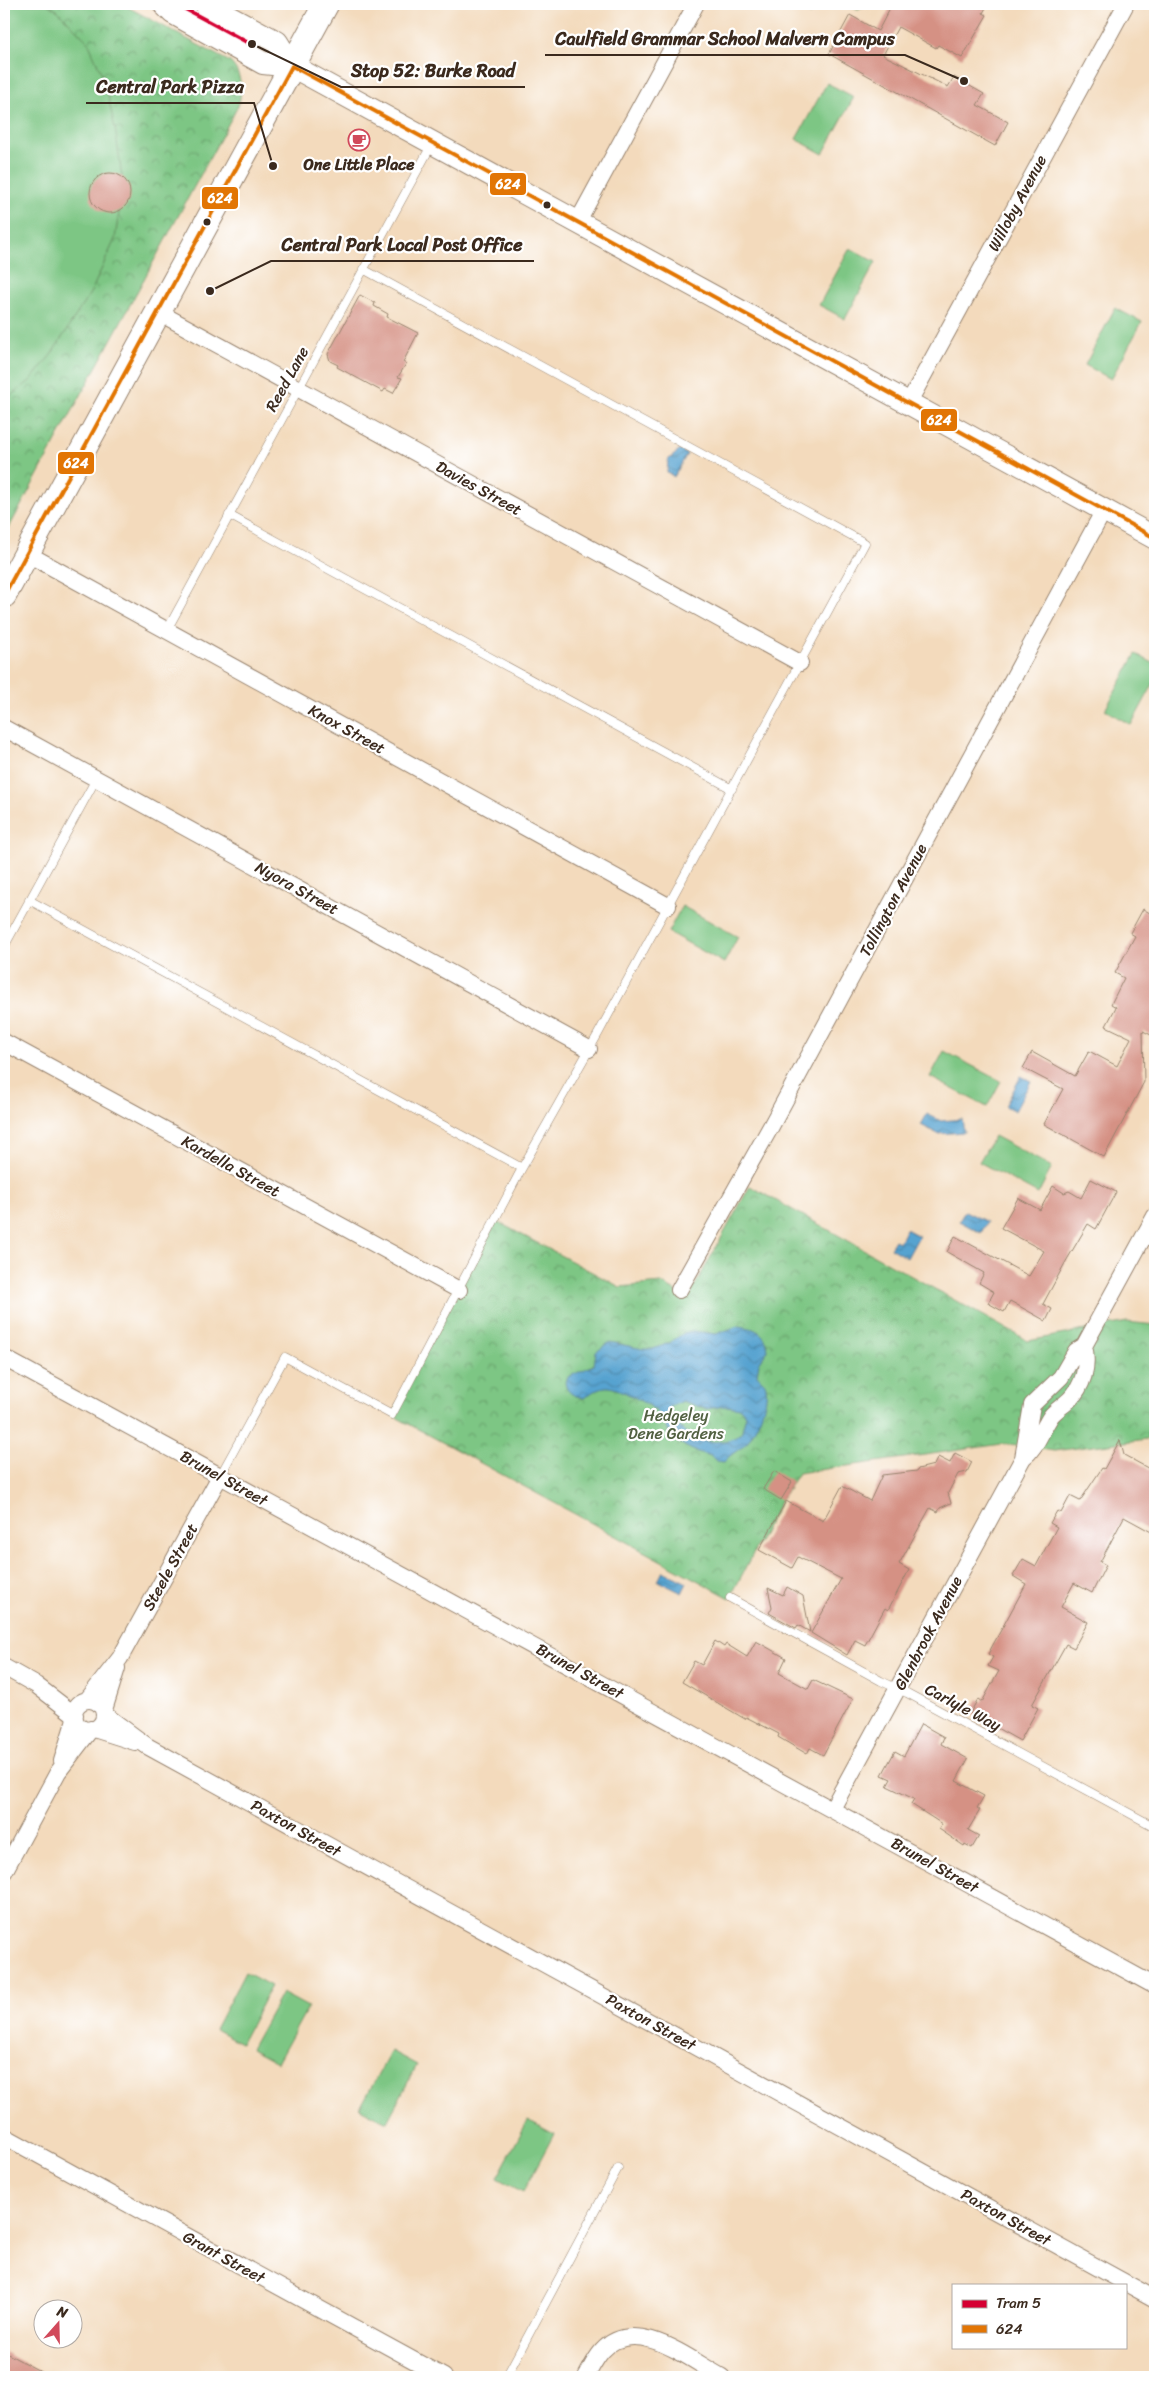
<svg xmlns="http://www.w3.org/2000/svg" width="1159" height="2381" viewBox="0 0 1159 2381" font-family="Sriracha,sans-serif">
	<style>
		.grass { fill: url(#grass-dots); stroke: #5c7851 }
		.park { fill: url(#park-crowns); stroke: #5c7851 }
		.pitch { fill: #7dc684; stroke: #5c7851 }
		.water { fill: url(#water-waves); stroke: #496677; fill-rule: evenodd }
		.building { fill: #d59184 }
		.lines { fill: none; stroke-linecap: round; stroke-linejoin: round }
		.service-casing { stroke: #97826d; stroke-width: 9 }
		.minor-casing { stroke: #97826d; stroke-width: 18 }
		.secondary-casing { stroke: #97826d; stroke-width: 24 }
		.primary-casing { stroke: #97826d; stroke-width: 27 }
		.service { stroke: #fff; stroke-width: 8 }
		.minor { stroke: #fff; stroke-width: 16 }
		.secondary { stroke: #fff; stroke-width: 22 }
		.primary { stroke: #fff; stroke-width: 25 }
		.bus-1-casing { stroke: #fff; stroke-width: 8 }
		.bus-1 { stroke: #e27504; stroke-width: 4 }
		.tram-1-casing { stroke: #fff; stroke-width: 8 }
		.tram-1 { stroke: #d50032; stroke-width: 4 }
		.bus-dot { fill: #3b2a1e; stroke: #fff; stroke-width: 2 }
		.labels { text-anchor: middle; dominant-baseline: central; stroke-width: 4.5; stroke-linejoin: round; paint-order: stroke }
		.poi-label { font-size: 16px; font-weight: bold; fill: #3b2a1e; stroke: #fff }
		.street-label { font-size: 16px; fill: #3b2a1e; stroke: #fff }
		.park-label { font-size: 16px; fill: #526142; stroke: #fff }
		.leader { fill: none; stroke: #3b2a1e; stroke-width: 2 }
		.callout-dot { fill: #3b2a1e; stroke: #fff; stroke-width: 2 }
		.callout-label { font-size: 18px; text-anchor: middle; font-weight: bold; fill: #3b2a1e; stroke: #fff; stroke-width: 4.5; stroke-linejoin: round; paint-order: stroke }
		.line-badge { stroke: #fff; stroke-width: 2 }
		.badge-label { font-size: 14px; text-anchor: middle; font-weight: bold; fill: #fff }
	</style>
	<defs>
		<pattern id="grass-dots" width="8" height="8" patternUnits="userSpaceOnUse" patternTransform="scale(1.25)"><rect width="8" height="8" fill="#7dc684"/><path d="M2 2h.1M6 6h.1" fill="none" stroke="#68a16b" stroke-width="1.8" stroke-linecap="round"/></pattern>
		<pattern id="park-crowns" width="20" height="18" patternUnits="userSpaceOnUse" patternTransform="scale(1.25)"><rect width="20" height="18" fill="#7dc684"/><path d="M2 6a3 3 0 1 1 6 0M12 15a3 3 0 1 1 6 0" fill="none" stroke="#68a16b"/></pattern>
		<pattern id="water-waves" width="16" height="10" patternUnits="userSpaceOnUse" patternTransform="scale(1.25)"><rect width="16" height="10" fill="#57a3d0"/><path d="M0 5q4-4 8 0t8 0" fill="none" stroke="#4985a8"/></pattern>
	</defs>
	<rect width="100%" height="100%" fill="#fff"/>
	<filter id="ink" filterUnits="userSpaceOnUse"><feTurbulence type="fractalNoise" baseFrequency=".02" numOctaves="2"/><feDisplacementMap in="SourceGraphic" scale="10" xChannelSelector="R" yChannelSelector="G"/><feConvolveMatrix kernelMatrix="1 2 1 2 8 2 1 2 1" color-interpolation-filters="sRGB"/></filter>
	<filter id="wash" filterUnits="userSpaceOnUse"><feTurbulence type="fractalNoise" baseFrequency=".0096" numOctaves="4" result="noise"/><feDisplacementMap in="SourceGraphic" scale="20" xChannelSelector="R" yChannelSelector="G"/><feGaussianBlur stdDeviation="1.12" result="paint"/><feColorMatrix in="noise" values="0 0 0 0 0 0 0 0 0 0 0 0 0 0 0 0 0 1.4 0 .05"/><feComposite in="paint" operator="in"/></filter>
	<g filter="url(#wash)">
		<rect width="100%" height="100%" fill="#f3dabc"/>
		<path class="grass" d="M789,4H867L858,10L846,4L827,9L820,8L810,15L805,10H798L795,5Z"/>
		<path class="park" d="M4,4H122L230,62C242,74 243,90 238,106L4,537Z
			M750,1186L1028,1341L1127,1322L1155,1325V1438L1054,1451L1002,1444L798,1473L781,1500L730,1598L392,1415L496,1221L620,1287L661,1283L688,1298Z"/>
		<path class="pitch" d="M4,4H47L57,10L88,42L105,81L116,134L123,185L115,239L92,290L51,355L30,381L4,401Z
			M827,83L854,97L823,154L796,139Z
			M850,248L876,262L845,319L819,305Z
			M1115,308L1142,322L1111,379L1085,365Z
			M1136,654L1155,664V681L1131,725L1105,710Z
			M682,906L738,937L724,963L668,932Z
			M944,1051L1001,1081L987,1107L930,1077Z
			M994,1136L1052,1167L1038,1194L979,1162Z
			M245,1972L271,1986L241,2043L215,2029Z
			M282,1993L308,2007L277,2063L251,2049Z
			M391,2051L417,2065L387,2122L360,2108Z
			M528,2120L554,2134L523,2192L497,2178Z"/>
		<path class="water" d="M680,450L687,454L674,477L667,472L668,460Z
			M1021,1076L1031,1081L1015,1111L1005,1106Z
			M927,1114L941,1121L962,1119L964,1132L938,1134L921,1125Z
			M965,1211L987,1222L981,1233L959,1221Z
			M906,1229L919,1236L907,1258L890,1248L895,1240L899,1242Z
			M738,1326C754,1327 767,1333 768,1350L759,1363L757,1375C760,1379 766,1382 766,1387C769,1402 756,1430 747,1442C740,1450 730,1454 724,1462L717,1461L712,1456C693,1452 678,1445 667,1429C663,1423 662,1416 657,1412C650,1405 619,1388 609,1387C600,1386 591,1393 584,1398C574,1396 566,1393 565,1382L568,1377L594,1365L596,1352L610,1342L643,1349H653L669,1343L684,1333L693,1331L716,1334ZM682,1401L706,1409L726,1406L740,1408L746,1415L741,1434C716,1451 675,1439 670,1407Z
			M663,1571L687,1583L682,1593L658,1581Z"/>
		<g id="blocks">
			<path class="building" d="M892,4H988L983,13L987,15L962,58L938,45L936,48L898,27L883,55L948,87L954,77L984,94L977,105L1008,122L995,146L829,54L850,15L878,31Z
				M90 193a20 20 0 1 1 40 0a20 20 0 1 1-40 0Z
				M360,295L375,303L374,306L388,314L387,317L418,333L403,362L406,364L398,377L402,378L393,393L385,389L383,392L337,367L338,365L330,361L328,354Z
				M1143,909L1155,916V1037L1143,1031L1144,1082L1104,1157L1044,1124L1063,1089L1023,1068L1032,1052L1075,1076L1089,1051L1117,1066L1131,1038L1106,1026L1116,1007L1111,1004L1124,978L1115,973L1135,936L1130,933Z
				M1091,1179L1116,1192L1096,1229L1088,1224L1065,1263L1043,1304L1052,1309L1046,1321L1010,1301L1004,1312L988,1303L994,1292L979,1283L984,1273L947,1252L955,1236L1029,1276L1044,1251L1001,1228L1018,1198L1040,1210L1053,1186L1064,1193L1069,1191L1081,1198Z
				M1120,1440L1124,1455L1155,1472V1534L1124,1517L1100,1562L1106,1565L1092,1593L1074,1583L1061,1607L1088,1622L1074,1648L1066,1644L1032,1705L1038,1708L1020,1741L970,1713L978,1699L982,1702L999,1671L988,1666L993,1657L988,1654L1026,1584L1013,1576L1023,1559L1036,1566L1057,1527L1050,1523L1057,1511L1061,1513L1070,1496L1080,1501L1102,1468L1104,1469Z
				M955,1453L972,1462L967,1472L958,1474L948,1493L951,1503L940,1508L938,1512L930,1508L899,1564L909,1570L888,1610L885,1608L865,1645L855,1640L847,1655L811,1633L841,1579L798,1557L792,1568L759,1550L786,1501L823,1521L842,1486L870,1501L882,1475L917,1471L918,1469L934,1465L938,1457L950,1463Z
				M774,1471L792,1482L781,1500L763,1489Z
				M787,1587L803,1596L810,1632L798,1625L796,1628L769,1613L772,1607L768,1588L783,1595Z
				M715,1641L724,1647L726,1644L747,1657L756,1641L786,1658L779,1673L808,1689L813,1680L853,1699L823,1755L810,1748L807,1754L778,1737L779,1734L746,1717L745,1719L682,1682L694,1661L702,1665Z
				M921,1724L944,1737L941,1744L968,1759L956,1781L984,1796L977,1808L980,1810L968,1830L979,1836L972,1848L965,1844L964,1846L939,1829L942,1824L911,1804L914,1799L887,1786L891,1779L882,1775L895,1751L904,1756Z
				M4,2352L51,2377H4Z"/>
		</g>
	</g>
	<g filter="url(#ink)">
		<use href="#blocks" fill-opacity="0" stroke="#97826d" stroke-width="1"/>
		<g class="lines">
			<g class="service-casing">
				<path id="service" d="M229,515L732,789
					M167,630L432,144
					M29,900L522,1168
					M4,947L96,779
					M220,1476L285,1357L392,1415L522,1168L598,1034L865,543L363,269
					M730,1598L881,1681L907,1693L1155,1827
					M506,2377L618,2168"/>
			</g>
			<g class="minor-casing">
				<path id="minor" d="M578,221L696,4
					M158,312L800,663
					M909,402L1126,4
					M26,553L668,906
					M4,728L589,1049
					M4,1042L459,1290
					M679,1290L770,1128L1104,510
					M4,1358L1155,1986
					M1023,1458L1032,1405L1061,1377L1076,1351L1084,1346L1155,1216
					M4,1667L36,1685L75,1715
					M87,1700L120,1658L220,1476
					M74 1715a15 15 0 1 1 30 0a15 15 0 1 1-30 0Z
					M104,1710L117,1668
					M104,1714L147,1746L1155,2299
					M94,1729L135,1742
					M62,1761L75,1719
					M832,1809L1023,1458C1037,1447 1041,1431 1051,1416C1056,1410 1063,1406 1069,1400C1083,1387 1089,1366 1084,1346
					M4,1872L58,1772L91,1729
					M4,2136L444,2377
					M586,2377C591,2368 595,2359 602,2351C635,2314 690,2360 722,2377"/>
			</g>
			<g class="secondary-casing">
				<path id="secondary" d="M164,4L173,13L263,63L292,66L1155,538
					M206,4L277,42L292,66"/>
			</g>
			<g class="primary-casing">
				<path id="primary" d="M4,595L326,4"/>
			</g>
			<use href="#service" class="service"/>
			<use href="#minor" class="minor"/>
			<use href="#secondary" class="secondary"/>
			<use href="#primary" class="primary"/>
			<g class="bus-1-casing">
				<path id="bus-1" d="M292,66L1155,538
					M4,595L292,66"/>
			</g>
			<use href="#bus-1" class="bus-1"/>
			<g class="tram-1-casing">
				<path id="tram-1" d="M176,4L254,46"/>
			</g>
			<use href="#tram-1" class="tram-1"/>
		</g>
	</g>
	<defs>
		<g id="cafe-ring" transform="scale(1.125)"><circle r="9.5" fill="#fff" stroke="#d1495b" stroke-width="1.5"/><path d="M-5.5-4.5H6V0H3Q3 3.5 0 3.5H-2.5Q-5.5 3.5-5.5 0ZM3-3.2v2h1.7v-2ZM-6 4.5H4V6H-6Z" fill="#d1495b"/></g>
	</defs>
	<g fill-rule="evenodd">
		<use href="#cafe-ring" x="359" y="140"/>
	</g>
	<g class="bus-dot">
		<circle cx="547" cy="205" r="4.5"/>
		<circle cx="207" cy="222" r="4.5"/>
	</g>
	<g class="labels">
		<g class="poi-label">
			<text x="359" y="164">One Little Place</text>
		</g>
		<g class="street-label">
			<text transform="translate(1017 203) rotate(-62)">Willoby Avenue</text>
			<text transform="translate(287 379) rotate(-61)">Reed Lane</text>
			<text transform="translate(479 488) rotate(29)">Davies Street</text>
			<text transform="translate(347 729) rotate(29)">Knox Street</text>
			<text transform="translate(297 888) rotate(29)">Nyora Street</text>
			<text transform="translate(893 900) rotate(-62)">Tollington Avenue</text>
			<text transform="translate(231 1166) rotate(29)">Kardella Street</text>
			<text transform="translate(224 1478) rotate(29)">Brunel Street</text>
			<text transform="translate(170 1567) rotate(-61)">Steele Street</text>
			<text transform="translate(928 1633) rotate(-62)">Glenbrook Avenue</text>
			<text transform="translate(580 1671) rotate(29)">Brunel Street</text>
			<text transform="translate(963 1707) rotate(28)">Carlyle Way</text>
			<text transform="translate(296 1828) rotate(29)">Paxton Street</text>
			<text transform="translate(935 1865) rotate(29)">Brunel Street</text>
			<text transform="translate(651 2022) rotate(29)">Paxton Street</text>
			<text transform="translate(1006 2217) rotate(29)">Paxton Street</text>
			<text transform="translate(224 2257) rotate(29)">Grant Street</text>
		</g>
		<g class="park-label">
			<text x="676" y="1415">Hedgeley<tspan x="676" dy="18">Dene Gardens</tspan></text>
		</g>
	</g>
	<path class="leader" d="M964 81L905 55H545M252 44L341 87H525M273 166L254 103H86M210 291L271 261H534"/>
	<g class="callout-dot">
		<circle cx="964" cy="81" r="5"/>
		<circle cx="252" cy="44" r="5"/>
		<circle cx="273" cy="166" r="5"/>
		<circle cx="210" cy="291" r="5"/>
	</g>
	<g class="callout-label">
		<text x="725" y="45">Caulfield Grammar School Malvern Campus</text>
		<text x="433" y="77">Stop 52: Burke Road</text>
		<text x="170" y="93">Central Park Pizza</text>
		<text x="402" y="251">Central Park Local Post Office</text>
	</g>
	<g class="line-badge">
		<rect x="489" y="172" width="38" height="24" rx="5" fill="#e27504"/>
		<rect x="201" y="186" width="38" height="24" rx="5" fill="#e27504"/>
		<rect x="920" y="408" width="38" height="24" rx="5" fill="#e27504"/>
		<rect x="57" y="451" width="38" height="24" rx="5" fill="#e27504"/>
	</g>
	<g class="badge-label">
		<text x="508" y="189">624</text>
		<text x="220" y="203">624</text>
		<text x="939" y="425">624</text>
		<text x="76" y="468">624</text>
	</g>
	<rect width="1159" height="2381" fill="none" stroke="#fff" stroke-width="20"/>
	<rect x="952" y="2284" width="175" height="65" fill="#ffffff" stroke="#b1aaa5"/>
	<rect x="962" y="2300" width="25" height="8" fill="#d50032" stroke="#b1aaa5"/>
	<text x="996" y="2308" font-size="15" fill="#3b2a1e">Tram 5</text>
	<rect x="962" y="2325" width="25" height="8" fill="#e27504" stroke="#b1aaa5"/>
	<text x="996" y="2334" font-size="15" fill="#3b2a1e">624</text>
	<g transform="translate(58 2324) rotate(20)"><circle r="24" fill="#ffffff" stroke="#b1aaa5"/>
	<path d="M0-4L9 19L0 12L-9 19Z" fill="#d1495b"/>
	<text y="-8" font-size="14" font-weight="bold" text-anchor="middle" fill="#3b2a1e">N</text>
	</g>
</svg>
